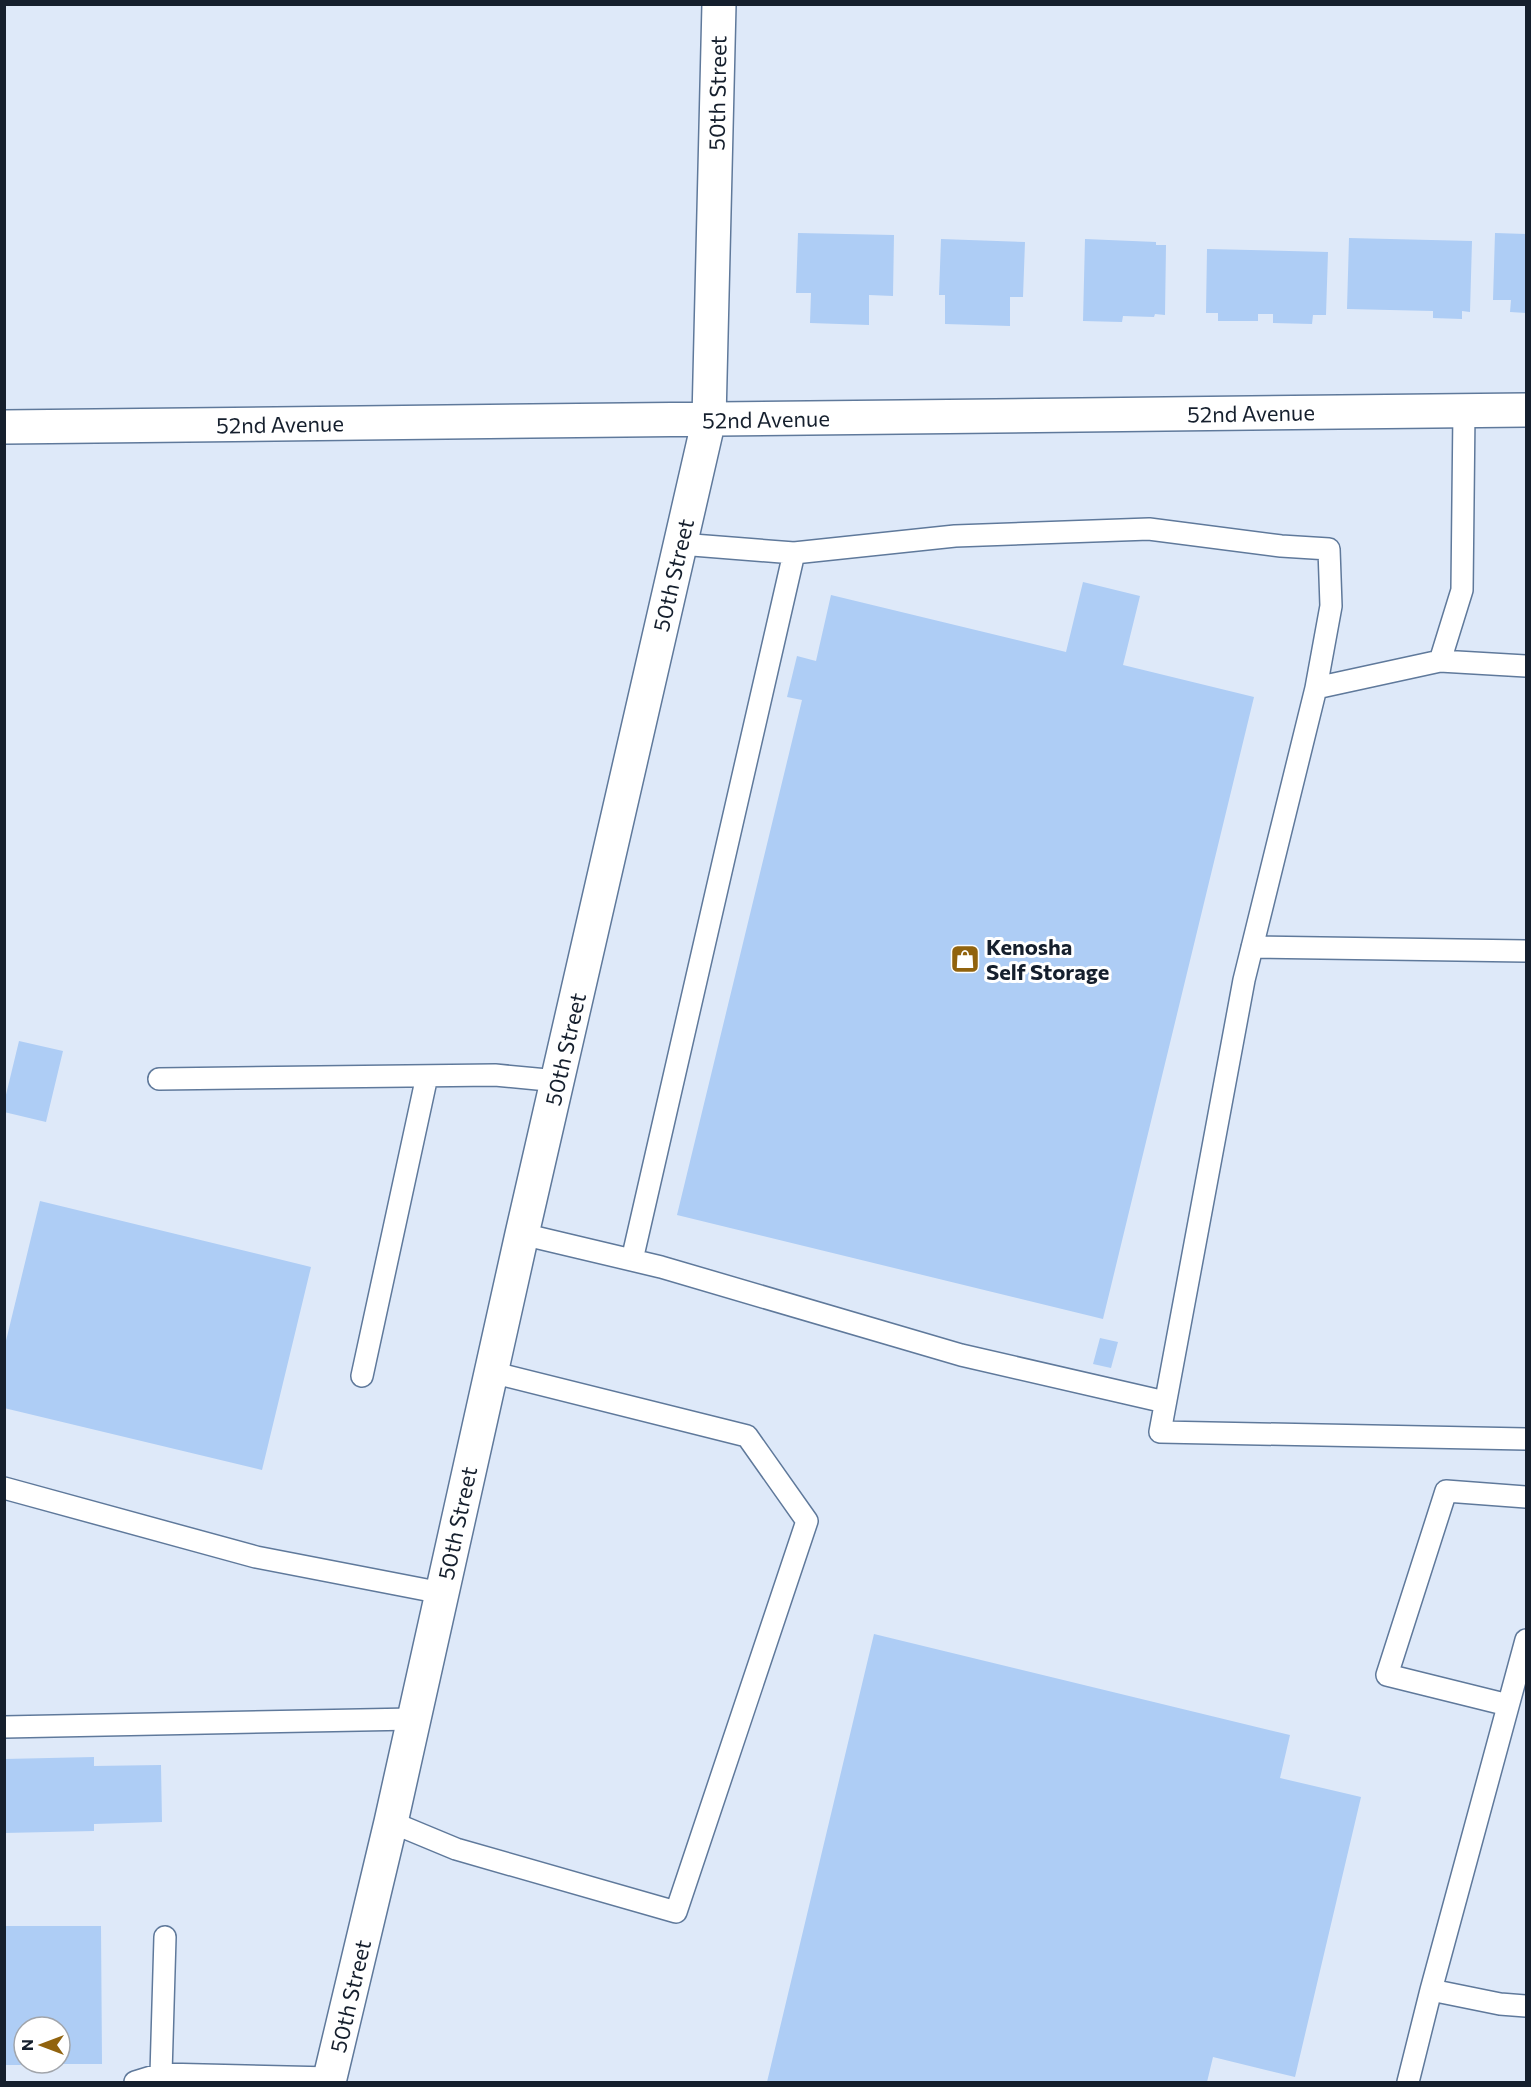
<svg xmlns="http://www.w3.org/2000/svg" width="1531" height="2087" viewBox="0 0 1531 2087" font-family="Commissioner,sans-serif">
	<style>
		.building { fill: #aecdf5 }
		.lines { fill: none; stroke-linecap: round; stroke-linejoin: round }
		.lane-casing { stroke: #5f799b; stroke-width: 24 }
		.street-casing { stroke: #5f799b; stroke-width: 36 }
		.lane { stroke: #fff; stroke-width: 21 }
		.street { stroke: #fff; stroke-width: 33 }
		.labels { text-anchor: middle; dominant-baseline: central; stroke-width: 6; stroke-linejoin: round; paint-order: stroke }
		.street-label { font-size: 22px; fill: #151f2d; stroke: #fff }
		.poi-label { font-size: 22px; font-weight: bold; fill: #151f2d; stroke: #fff; text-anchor: start }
	</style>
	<rect width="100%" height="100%" fill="#dee9f9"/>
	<path class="building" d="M798,233L894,235L893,296L869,295V325L810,323L811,293H796Z
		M1495,233L1526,234V313L1510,312L1511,300H1493Z
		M1349,238L1472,241L1470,312L1462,311V319L1433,318V311L1347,309Z
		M941,239L1025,242L1023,297H1010V326L945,324V295H939Z
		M1085,239L1156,242V245H1166L1165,315L1155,314L1154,317L1123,316L1122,322L1083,321Z
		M1207,249L1328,252L1326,315H1313L1312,324L1273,323V314H1258V321H1218V313H1206Z
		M1083,582L1140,596L1123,665L1254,697L1103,1319L677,1215L802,700L787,697L797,656L816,661L831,595L1066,652Z
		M19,1041L63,1051L46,1122L4,1112V1103Z
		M40,1201L311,1267L262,1470L4,1408V1349Z
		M1100,1338L1118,1342L1111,1368L1093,1364Z
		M874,1634L1290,1735L1280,1778L1361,1797L1295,2077L1213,2057L1207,2082H767Z
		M94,1757V1766L161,1765L162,1822L94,1824V1831L4,1833V1759Z
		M4,1926H101L102,2064H60V2027H24V2065H4Z"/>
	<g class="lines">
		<g class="lane-casing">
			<path id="lane" d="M680,544L794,553L955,536L1149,529L1281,546L1329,549L1331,606L1316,688
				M1440,661L1462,590L1464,411
				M1526,666L1440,661L1316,688L1244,980L1160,1432L1526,1439
				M1252,947L1526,951
				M159,1079L495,1075L558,1081
				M522,1234L661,1267L961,1355L1165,1402
				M632,1260L794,553
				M362,1376L427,1076
				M4,1488L256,1557L442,1593
				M1526,1640L1431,1990L1500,2004L1526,2006
				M1508,1705L1387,1675L1446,1491L1526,1497
				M4,1727L413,1719
				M391,1822L456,1849L676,1912L807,1521L747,1436L491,1372
				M165,1937L161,2074L331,2078
				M135,2082L161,2074L160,2082
				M1408,2082L1431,1990"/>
		</g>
		<g class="street-casing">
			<path id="street" d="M4,427L1526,410
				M329,2082L391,1822L522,1234L709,419L719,4"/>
		</g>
		<use href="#lane" class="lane"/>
		<use href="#street" class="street"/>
	</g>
	<defs>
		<g id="shop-square" transform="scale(1.5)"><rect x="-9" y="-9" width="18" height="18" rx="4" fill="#91630e" stroke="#fff"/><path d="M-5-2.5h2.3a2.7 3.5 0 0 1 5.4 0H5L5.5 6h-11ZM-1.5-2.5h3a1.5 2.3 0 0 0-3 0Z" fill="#fff"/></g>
	</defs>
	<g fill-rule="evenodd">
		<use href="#shop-square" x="965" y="959"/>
	</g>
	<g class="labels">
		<g class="street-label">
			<text transform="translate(717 93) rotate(-89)">50th Street</text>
			<text transform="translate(1251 413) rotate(-1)">52nd Avenue</text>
			<text transform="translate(766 419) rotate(-1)">52nd Avenue</text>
			<text transform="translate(280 424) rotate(-1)">52nd Avenue</text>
			<text transform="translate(673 575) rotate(-77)">50th Street</text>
			<text transform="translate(565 1049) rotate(-77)">50th Street</text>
			<text transform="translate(457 1523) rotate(-78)">50th Street</text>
			<text transform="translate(350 1996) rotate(-77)">50th Street</text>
		</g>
		<g class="poi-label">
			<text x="986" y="946">Kenosha<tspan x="986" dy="25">Self Storage</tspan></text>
		</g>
	</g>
	<rect width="1531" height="2087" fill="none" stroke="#151f2d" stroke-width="12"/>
	<g transform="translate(42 2045) rotate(270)"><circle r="28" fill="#ffffff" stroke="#a1a5ab" stroke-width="1.5"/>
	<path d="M0-4.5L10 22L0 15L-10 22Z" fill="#91630e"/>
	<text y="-9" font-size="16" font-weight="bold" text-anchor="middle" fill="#151f2d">N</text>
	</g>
</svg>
